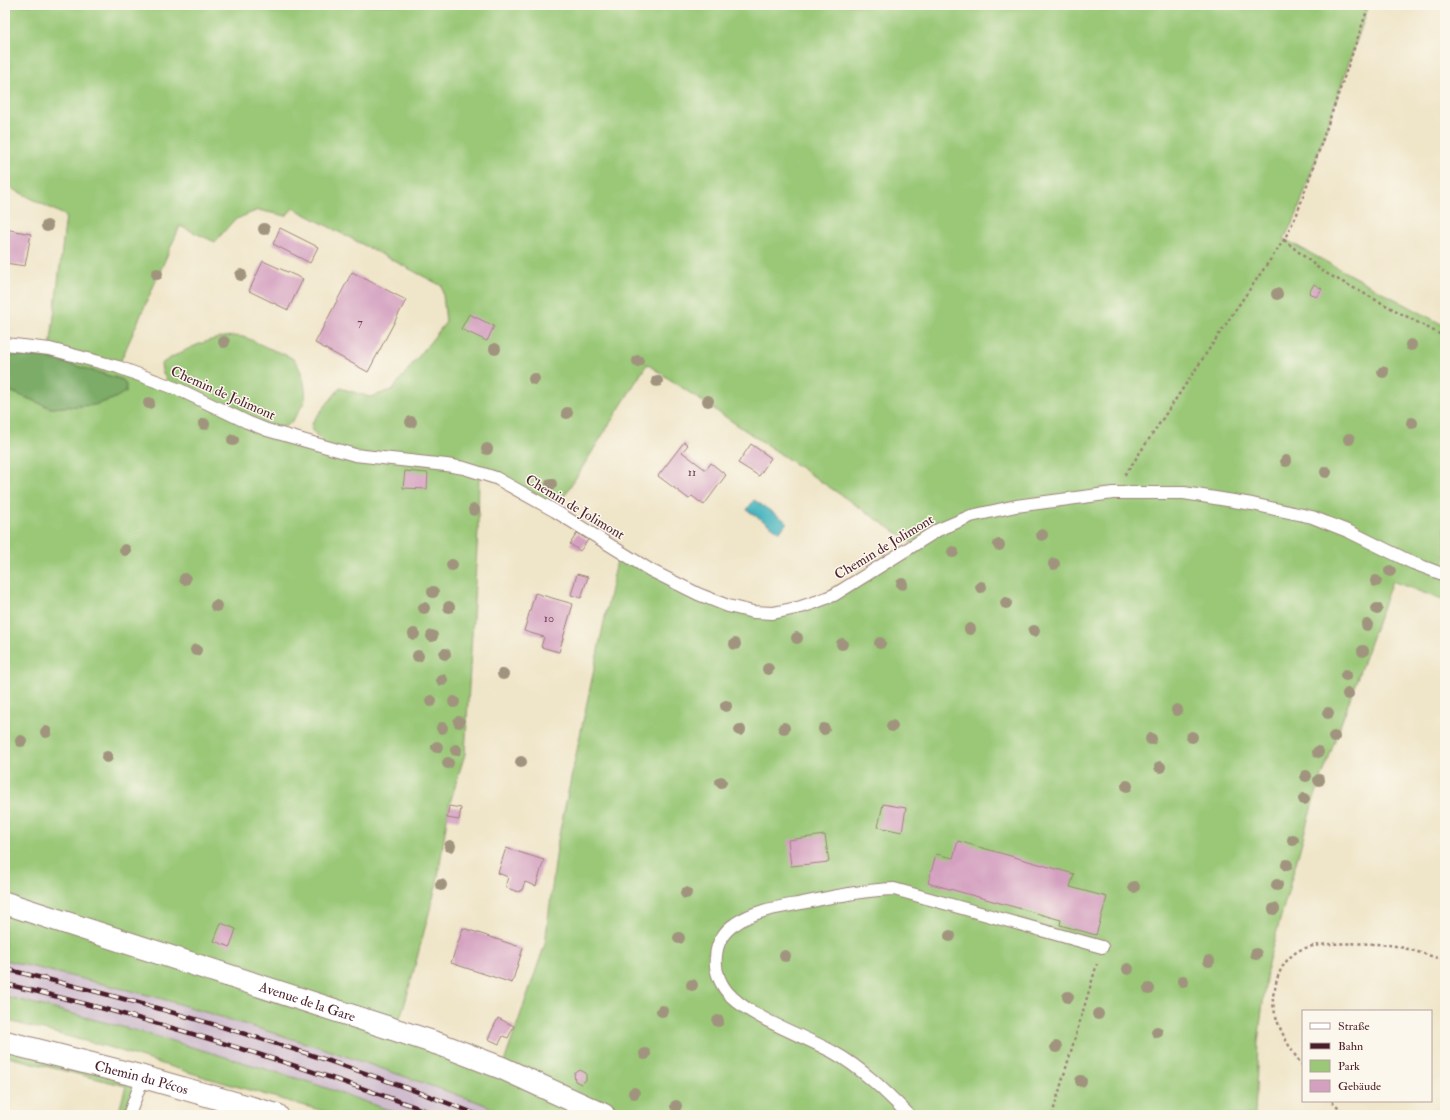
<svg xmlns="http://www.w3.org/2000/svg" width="1450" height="1120" viewBox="0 0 1450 1120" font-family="'IM FELL Double Pica',serif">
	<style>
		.industrial { fill: #cfbdce }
		.green { fill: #9ac877; stroke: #727451; fill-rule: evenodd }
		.forest { fill: #7bac68; stroke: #62664a }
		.water { fill: #46b5be; stroke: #486a74 }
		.building { fill: #d4a0c0 }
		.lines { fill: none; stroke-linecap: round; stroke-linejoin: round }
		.service-casing { stroke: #9c827a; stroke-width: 14 }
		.minor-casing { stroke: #9c827a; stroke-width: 24 }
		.primary-casing { stroke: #9c827a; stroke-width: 24 }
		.path { stroke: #9c827a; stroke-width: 2.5; stroke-dasharray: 3 3; stroke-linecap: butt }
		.service { stroke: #fff; stroke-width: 12 }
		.minor { stroke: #fff; stroke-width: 22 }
		.primary { stroke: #fff; stroke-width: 22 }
		.rail-casing { stroke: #4a1f2b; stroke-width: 4.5 }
		.rail { stroke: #fbf7ec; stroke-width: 3; stroke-dasharray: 9; stroke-linecap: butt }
		.tree { fill: #a1947e }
		.labels { text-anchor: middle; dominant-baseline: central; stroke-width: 3; stroke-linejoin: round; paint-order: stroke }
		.number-label { font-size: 12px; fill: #6c3f50 }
		.street-label { font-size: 14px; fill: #4a1f2b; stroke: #fbf7ec }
	</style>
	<rect width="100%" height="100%" fill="#fbf7ec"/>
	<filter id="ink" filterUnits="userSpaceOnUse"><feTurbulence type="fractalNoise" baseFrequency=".025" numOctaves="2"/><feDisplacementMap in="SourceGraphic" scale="8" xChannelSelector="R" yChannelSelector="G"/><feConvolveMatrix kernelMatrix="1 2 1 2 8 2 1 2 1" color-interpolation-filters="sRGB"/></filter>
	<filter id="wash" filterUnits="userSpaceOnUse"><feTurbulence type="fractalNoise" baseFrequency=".012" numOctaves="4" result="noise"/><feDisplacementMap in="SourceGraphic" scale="16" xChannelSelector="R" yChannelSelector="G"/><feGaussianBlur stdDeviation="0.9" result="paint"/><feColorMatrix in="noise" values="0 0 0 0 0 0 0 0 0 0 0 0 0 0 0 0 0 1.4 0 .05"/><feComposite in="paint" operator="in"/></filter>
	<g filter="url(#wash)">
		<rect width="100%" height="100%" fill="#efe5c8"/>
		<path class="industrial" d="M5,960L156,997L322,1048L478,1102L509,1115H403L309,1082L5,996Z"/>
		<path class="green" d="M5,5H1369L1297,214L1284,239L1445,326V601L1392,581L1313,802L1268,963L1258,1042L1255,1115H509L478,1102L322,1048L156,997L5,960V389L51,408L94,405L113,399L123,380L50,358L5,355V344L50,349L66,216L5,185ZM293,208L442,286L446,322L392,390L370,397L340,388L313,421L311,429L327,447L268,430C275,429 283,428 289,424C293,421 304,404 305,399C307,388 301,366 293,359C288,355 277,352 271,349C262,346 252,339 243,337C218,332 181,351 161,364L162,371L169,385L118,367L180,226L215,242L234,220L258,210L286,216ZM647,364L915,545L801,607L753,612L650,570L619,551L558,840L545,944L502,1068L396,1029L405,1003L437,883L449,806L465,754L478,531L479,472L555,511Z
			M5,996L145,1033L309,1082L403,1115H337L207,1078L108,1047L5,1020Z
			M5,1042L143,1077L129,1115H118L126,1086L5,1056Z"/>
		<path class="forest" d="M5,355L50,358L123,380L126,385V392L113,399L94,405L51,408L5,389Z"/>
		<path class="water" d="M754,500L787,522L780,532L747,510Z"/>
		<g id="blocks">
			<path class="building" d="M280,228L318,247L310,263L273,244Z
				M5,229L31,234L25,266L5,263Z
				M263,261L303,279L288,310L249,291Z
				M352,272L406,300L368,372L315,343Z
				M1314,284L1322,289L1316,297L1309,293Z
				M469,314L494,326L487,341L461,329Z
				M684,442L688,445L682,452L706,470L711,463L726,475L704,505L692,496L689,499L658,476Z
				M751,444L771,458L759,476L738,463Z
				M405,471L428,473L427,489L403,488Z
				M577,533L588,540L580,551L570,544Z
				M577,574L588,577L581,598L571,595Z
				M535,593L573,604L559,652L541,647L544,637L524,631Z
				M883,804L906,808L902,832L878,827Z
				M449,806L461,808L459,820L447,818Z
				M825,835L829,862L791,866L788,840Z
				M958,841L1074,874L1070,887L1107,897L1096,935L1060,925L1061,920L928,883L936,854L953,858Z
				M506,848L544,860L536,886L525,882L522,890L519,892L507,888L506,884L508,877L498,873Z
				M221,923L236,929L230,947L214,941Z
				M463,928L523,948L512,983L451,963Z
				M498,1018L514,1026L508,1038L503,1036L499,1044L488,1039Z
				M580,1070L586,1073V1080L581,1084L575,1081L574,1074Z"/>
		</g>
	</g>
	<g filter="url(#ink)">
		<use href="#blocks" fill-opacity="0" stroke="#9c827a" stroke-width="1"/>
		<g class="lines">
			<g class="service-casing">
				<path id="service" d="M5,344L50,349L118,367L180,390L247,422L267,430L355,455L446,465L464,468L496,478L555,511L650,570L698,594L728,606L753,612L773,613L801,607L816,602L834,595L938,530L971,516L1016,506L1113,493H1184L1252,504L1312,517L1350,532L1413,563L1445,575
					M129,1115L143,1077
					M909,1115C886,1092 862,1068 833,1052C802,1035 756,1020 732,997C721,987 714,971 716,956C717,943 724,931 735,924C756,909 783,907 807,902C836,896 865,890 894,889L1102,947"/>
			</g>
			<g class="minor-casing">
				<g id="minor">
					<path id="s1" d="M5,1042L143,1077L277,1115"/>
				</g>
			</g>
			<g class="primary-casing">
				<g id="primary">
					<path id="s2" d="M5,903L442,1045L502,1068L604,1115"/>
				</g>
			</g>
			<path class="path" d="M1284,240L1322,271L1445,337
				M1125,475L1238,306L1284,240L1297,214L1369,5
				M1303,1066C1290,1050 1274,1022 1273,1001C1272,997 1274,992 1275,989C1277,973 1285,959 1298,951C1315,941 1368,943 1389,945C1405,947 1429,956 1445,960
				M1332,1101L1346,1115
				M1052,1115L1097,964"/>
			<use href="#service" class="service"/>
			<use href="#minor" class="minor"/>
			<use href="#primary" class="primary"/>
			<g class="rail-casing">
				<path id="rail" d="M5,969C166,1007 325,1055 479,1115
					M5,984C152,1018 296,1064 438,1115"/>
			</g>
			<use href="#rail" class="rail"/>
		</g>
		<g class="tree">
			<circle cx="47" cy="226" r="6"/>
			<circle cx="264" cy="229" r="6"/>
			<circle cx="157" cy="274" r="6"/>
			<circle cx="241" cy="275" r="6"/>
			<circle cx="1277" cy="294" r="6"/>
			<circle cx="224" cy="342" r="6"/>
			<circle cx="1411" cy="345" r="6"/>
			<circle cx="495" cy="349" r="6"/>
			<circle cx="638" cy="361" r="6"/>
			<circle cx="1383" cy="372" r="6"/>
			<circle cx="534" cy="379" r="6"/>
			<circle cx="657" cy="381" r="6"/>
			<circle cx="708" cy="401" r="6"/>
			<circle cx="149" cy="403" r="6"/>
			<circle cx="567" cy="413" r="6"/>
			<circle cx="411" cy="422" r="6"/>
			<circle cx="1412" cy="423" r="6"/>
			<circle cx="204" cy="424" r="6"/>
			<circle cx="1349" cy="439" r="6"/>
			<circle cx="233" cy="440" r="6"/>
			<circle cx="487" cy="449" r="6"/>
			<circle cx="1286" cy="461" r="6"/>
			<circle cx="1326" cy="472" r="6"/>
			<circle cx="551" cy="484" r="6"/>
			<circle cx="474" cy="510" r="6"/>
			<circle cx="1042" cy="535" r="6"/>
			<circle cx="999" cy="545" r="6"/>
			<circle cx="125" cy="550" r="6"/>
			<circle cx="953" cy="552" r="6"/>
			<circle cx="1054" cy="564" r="6"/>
			<circle cx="452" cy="565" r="6"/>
			<circle cx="1390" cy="571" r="6"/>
			<circle cx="185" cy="579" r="6"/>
			<circle cx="1376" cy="581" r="6"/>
			<circle cx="902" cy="584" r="6"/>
			<circle cx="981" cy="587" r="6"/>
			<circle cx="433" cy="592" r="6"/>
			<circle cx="1006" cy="603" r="6"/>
			<circle cx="216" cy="606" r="6"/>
			<circle cx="449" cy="607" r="6"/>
			<circle cx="424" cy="608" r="6"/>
			<circle cx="1377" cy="609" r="6"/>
			<circle cx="1367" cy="625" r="6"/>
			<circle cx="970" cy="629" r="6"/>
			<circle cx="1034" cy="631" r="6"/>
			<circle cx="414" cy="634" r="6"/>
			<circle cx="432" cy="636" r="6"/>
			<circle cx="797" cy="638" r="6"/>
			<circle cx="880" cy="643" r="6"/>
			<circle cx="735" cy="644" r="6"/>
			<circle cx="842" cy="644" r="6"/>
			<circle cx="196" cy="650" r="6"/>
			<circle cx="1363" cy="651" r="6"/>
			<circle cx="445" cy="654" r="6"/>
			<circle cx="418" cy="656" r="6"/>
			<circle cx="768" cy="669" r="6"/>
			<circle cx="503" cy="674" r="6"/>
			<circle cx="1346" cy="675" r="6"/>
			<circle cx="442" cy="680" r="6"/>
			<circle cx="1348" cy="694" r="6"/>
			<circle cx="431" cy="701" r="6"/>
			<circle cx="454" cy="702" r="6"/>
			<circle cx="726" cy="706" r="6"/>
			<circle cx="1177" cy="710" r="6"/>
			<circle cx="1328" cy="713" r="6"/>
			<circle cx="459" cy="722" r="6"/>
			<circle cx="892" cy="726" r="6"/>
			<circle cx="442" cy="728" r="6"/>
			<circle cx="784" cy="728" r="6"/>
			<circle cx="824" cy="729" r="6"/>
			<circle cx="740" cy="730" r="6"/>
			<circle cx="46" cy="732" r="6"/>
			<circle cx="1192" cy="737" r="6"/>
			<circle cx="1334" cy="737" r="6"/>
			<circle cx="1151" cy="739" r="6"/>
			<circle cx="21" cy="741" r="6"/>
			<circle cx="437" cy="747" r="6"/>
			<circle cx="456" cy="750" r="6"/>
			<circle cx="1318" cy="752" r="6"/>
			<circle cx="107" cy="757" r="6"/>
			<circle cx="521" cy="762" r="6"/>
			<circle cx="448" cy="763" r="6"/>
			<circle cx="1160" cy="767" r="6"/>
			<circle cx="1306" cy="776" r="6"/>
			<circle cx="1319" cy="780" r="6"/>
			<circle cx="721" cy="782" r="6"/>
			<circle cx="1127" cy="786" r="6"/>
			<circle cx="1304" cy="799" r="6"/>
			<circle cx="1293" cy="840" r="6"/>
			<circle cx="450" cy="846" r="6"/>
			<circle cx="1287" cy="865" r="6"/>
			<circle cx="441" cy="885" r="6"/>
			<circle cx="1277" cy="885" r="6"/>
			<circle cx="1134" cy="887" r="6"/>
			<circle cx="686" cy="893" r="6"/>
			<circle cx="1274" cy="909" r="6"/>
			<circle cx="950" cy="936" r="6"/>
			<circle cx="679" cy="938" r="6"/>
			<circle cx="1256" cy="954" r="6"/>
			<circle cx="785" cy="956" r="6"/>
			<circle cx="1209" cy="961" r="6"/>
			<circle cx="1128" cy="969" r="6"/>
			<circle cx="1183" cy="981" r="6"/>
			<circle cx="692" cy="985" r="6"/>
			<circle cx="1149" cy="989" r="6"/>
			<circle cx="1068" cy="997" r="6"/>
			<circle cx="662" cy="1011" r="6"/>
			<circle cx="1098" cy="1014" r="6"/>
			<circle cx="718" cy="1021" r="6"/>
			<circle cx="1157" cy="1032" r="6"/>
			<circle cx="1056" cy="1047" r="6"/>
			<circle cx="645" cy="1054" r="6"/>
			<circle cx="1081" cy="1081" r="6"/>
			<circle cx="634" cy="1093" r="6"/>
			<circle cx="676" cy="1106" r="6"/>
		</g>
	</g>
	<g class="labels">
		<g class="number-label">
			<text x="360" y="322">7</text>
			<text x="692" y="472">11</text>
			<text x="549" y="618">10</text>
		</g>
		<g class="street-label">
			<text transform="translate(223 393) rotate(24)">Chemin de Jolimont</text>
			<text transform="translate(575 507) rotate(31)">Chemin de Jolimont</text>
			<text transform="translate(884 547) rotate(-31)">Chemin de Jolimont</text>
			<text stroke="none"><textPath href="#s2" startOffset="318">Avenue de la Gare</textPath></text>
			<text stroke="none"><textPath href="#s1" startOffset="141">Chemin du Pécos</textPath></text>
		</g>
	</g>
	<rect width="1450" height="1120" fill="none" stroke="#fbf7ec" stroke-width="20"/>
	<rect x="1302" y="1010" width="130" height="92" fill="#fbf7ec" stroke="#b4a19f"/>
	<rect x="1310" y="1023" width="20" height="6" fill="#ffffff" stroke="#b4a19f"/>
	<text x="1338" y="1030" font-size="12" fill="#4a1f2b">Straße</text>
	<rect x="1310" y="1043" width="20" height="6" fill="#4a1f2b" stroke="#b4a19f"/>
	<text x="1338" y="1050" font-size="12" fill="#4a1f2b">Bahn</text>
	<rect x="1310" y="1060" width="20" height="12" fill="#9ac877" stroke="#b4a19f"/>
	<text x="1338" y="1070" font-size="12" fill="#4a1f2b">Park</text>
	<rect x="1310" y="1080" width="20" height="12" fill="#d4a0c0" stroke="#b4a19f"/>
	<text x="1338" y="1090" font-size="12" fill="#4a1f2b">Gebäude</text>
</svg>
